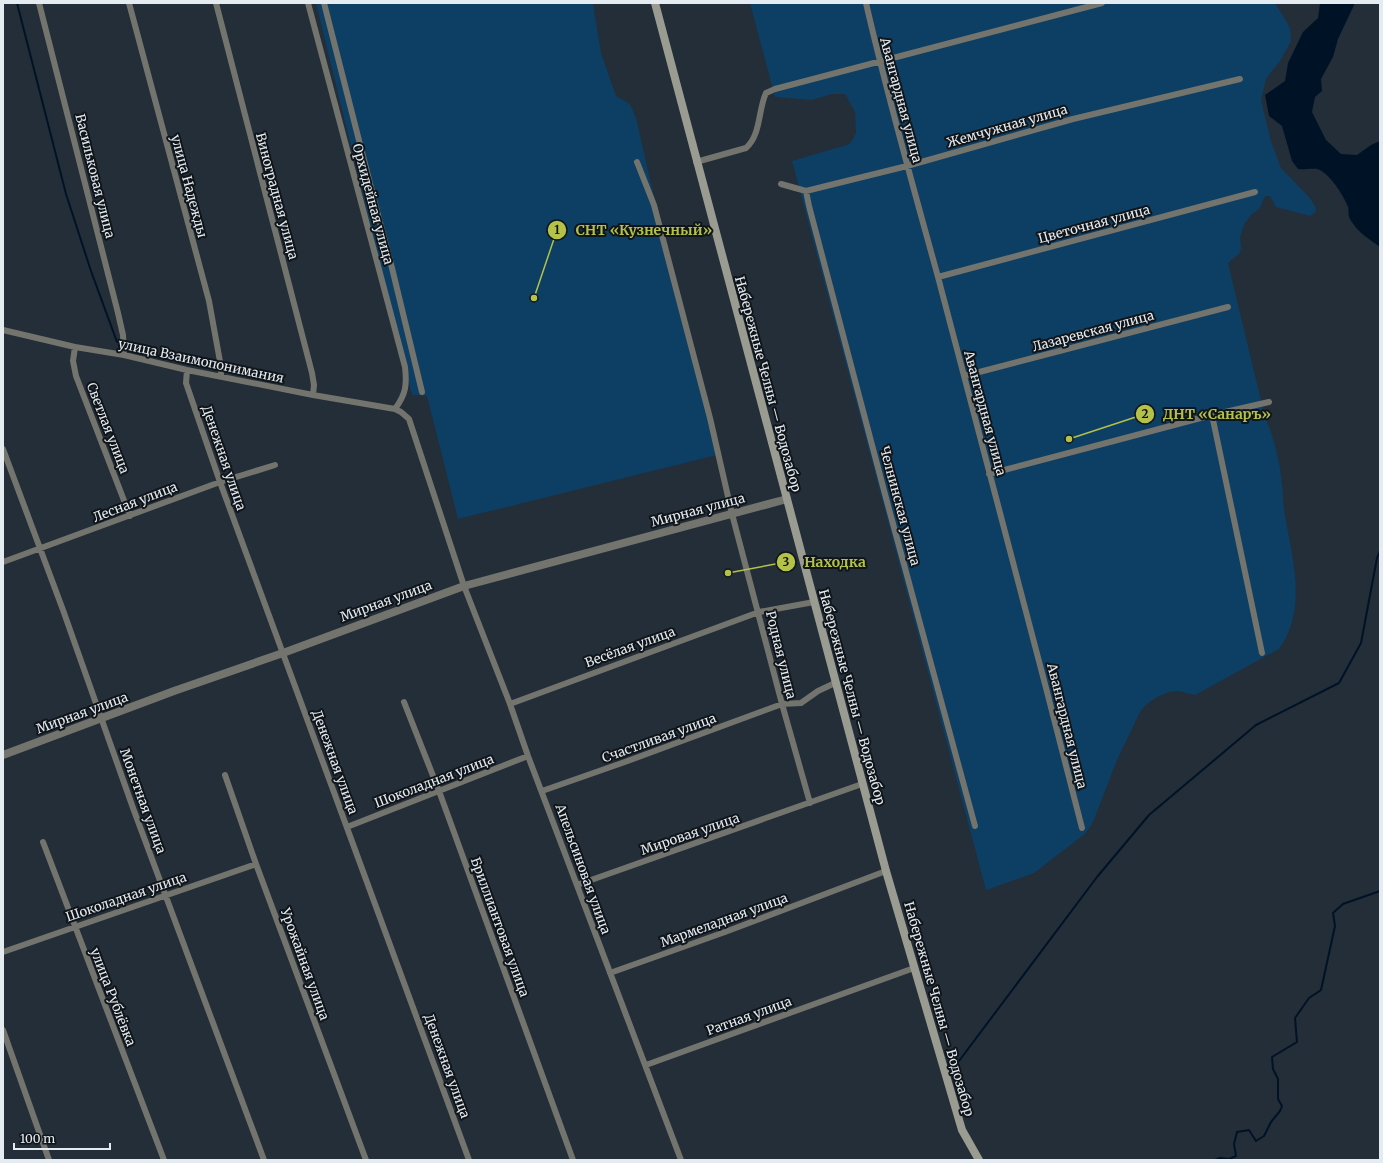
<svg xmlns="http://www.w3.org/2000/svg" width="1383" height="1163" viewBox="0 0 1383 1163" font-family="Merriweather,serif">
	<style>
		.green { fill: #0d3e63 }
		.water { fill: #001326 }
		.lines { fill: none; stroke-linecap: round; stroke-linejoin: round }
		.stream { stroke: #001326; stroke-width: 2 }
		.minor { stroke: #73746d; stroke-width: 6 }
		.tertiary { stroke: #73746d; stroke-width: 8 }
		.secondary { stroke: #9a9c91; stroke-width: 8 }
		.labels { text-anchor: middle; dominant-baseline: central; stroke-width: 4; stroke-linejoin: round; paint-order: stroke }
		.street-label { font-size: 13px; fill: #e4ebf1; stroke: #10151a }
		.leader { fill: none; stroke: #b4c24a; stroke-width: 1.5 }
		.callout-dot { fill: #b4c24a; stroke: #10151a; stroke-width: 1.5 }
		.mark-label { font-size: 12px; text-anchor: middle; font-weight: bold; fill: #111 }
		.callout-label { font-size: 14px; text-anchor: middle; font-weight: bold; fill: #b4c24a; stroke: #10151a; stroke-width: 4; stroke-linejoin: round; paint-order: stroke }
	</style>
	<rect width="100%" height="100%" fill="#232e38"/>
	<path class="green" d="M316,3H593L601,53L616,96L630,104L636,118L655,201L721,454L458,519L427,396L412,395Z
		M750,3H1275L1288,24L1290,29L1291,41L1280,61L1266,79L1261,100L1271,141L1281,168L1309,197L1315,206L1316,212L1310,216L1276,207L1270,196H1266L1264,198L1260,208L1250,216L1244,225L1240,237L1241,249L1239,254L1228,263L1265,417C1274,437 1280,462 1282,485C1283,493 1283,501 1284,509C1291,555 1309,607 1279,649L1195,695L1178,691L1169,692L1157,697L1147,704L1140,712L1117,760L1093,822L1086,833L1034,873L986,890L792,161L850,144L856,133L855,112L845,94H832L812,100L775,97Z"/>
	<path class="water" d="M1320,3H1355L1338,39L1333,57L1321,79L1322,91L1315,97L1312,112L1326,140L1341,154L1357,155L1371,145L1380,141V247C1369,239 1357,232 1350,219C1348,216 1349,211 1348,207C1344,196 1329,172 1317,169C1312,168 1304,170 1298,169L1292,161L1282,126L1269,116L1265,95L1285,81L1288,63L1303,32L1318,18Z"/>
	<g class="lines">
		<path class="stream" d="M17,3L66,194L91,271L117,342
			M959,1061L1097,877L1149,815L1256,725L1339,683L1361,643L1377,558L1380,551
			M1215,1160L1220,1158L1229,1159L1236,1156L1234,1144L1237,1132L1249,1130L1256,1141L1264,1136L1271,1122L1280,1111L1282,1106L1278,1099V1079L1273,1069L1272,1057L1297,1042L1295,1018L1309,998L1321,990L1335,926L1333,913L1343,904L1380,891"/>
		<path class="minor" d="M39,3L118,313L123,335L124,355
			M129,3L209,301L221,367V376
			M216,3L312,373L314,385L313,395
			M308,3L405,367C407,385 406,394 395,409
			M324,3L378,215L392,268L422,392
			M866,3C887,95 913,186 938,277C987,460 1035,644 1082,828
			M637,162L654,205L710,418L732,514L782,704L810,803
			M696,162L746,148C761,135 758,110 766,93L775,89L1102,3
			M781,184L806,191L907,166L1073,119L1240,79
			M806,191L809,206L886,498L975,826
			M938,277L1255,192
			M3,330L75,347L124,355L187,370L313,395L395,409L401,412L409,419L464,586L510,704L528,756L681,1160
			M75,347L73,361L76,376L130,516
			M187,370L186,383L220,482L469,1160
			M964,376L1228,307
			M1212,415L1262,653
			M3,449L63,610L133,808L264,1160
			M989,474L1212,415L1269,402
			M3,562L220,482L275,465
			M404,702L439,791L573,1160
			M510,704L759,612L814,602
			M225,775L256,864L366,1160
			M542,791L622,763L782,704L801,703L818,691L835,683
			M347,827L528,756
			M43,842L164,1160
			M577,885L862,784
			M3,952L256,864
			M610,973L725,932L886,871
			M3,1030L49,1160
			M646,1065L914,968"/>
		<path class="tertiary" d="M3,755L174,691L283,653L464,586L787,499"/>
		<path class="secondary" d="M655,3L886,871L962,1130L979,1160"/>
	</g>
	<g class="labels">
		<g class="street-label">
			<text transform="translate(901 100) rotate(75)">Авангардная улица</text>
			<text transform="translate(1007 126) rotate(-16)">Жемчужная улица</text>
			<text transform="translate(95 176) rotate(76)">Васильковая улица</text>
			<text transform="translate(189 186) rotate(75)">улица Надежды</text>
			<text transform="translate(277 196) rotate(75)">Виноградная улица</text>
			<text transform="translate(373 204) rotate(75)">Орхидейная улица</text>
			<text transform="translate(1094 224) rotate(-15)">Цветочная улица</text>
			<text transform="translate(1093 331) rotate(-15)">Лазаревская улица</text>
			<text transform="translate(201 361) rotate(12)">улица Взаимопонимания</text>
			<text transform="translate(768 384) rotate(75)">Набережные Челны — Водозабор</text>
			<text transform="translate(985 413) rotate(75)">Авангардная улица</text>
			<text transform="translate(108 428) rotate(69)">Светлая улица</text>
			<text transform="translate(224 458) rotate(71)">Денежная улица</text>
			<text transform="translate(135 502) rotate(-21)">Лесная улица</text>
			<text transform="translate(900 506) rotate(75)">Челнинская улица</text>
			<text transform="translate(698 510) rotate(-15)">Мирная улица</text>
			<text transform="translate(386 601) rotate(-20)">Мирная улица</text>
			<text transform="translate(630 647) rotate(-20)">Весёлая улица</text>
			<text transform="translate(781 655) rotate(76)">Родная улица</text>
			<text transform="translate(852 697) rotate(75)">Набережные Челны — Водозабор</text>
			<text transform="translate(82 713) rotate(-20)">Мирная улица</text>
			<text transform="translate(1067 726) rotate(76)">Авангардная улица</text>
			<text transform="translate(659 738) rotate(-20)">Счастливая улица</text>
			<text transform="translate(335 762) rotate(70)">Денежная улица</text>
			<text transform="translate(434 781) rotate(-21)">Шоколадная улица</text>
			<text transform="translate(143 801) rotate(70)">Монетная улица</text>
			<text transform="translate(690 834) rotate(-19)">Мировая улица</text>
			<text transform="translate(583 869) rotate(70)">Апельсиновая улица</text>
			<text transform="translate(126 897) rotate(-19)">Шоколадная улица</text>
			<text transform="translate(724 920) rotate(-20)">Мармеладная улица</text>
			<text transform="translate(500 927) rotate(70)">Бриллиантовая улица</text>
			<text transform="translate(305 964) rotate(70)">Урожайная улица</text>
			<text transform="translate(113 997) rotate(69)">улица Рублёвка</text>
			<text transform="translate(939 1009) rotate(74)">Набережные Челны — Водозабор</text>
			<text transform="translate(749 1016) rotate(-20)">Ратная улица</text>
			<text transform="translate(447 1066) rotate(70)">Денежная улица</text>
		</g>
	</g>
	<path class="leader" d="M534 298L557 230M1069 439L1145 414M728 573L786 562"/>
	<g class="callout-dot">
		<circle cx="534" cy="298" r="4"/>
		<circle cx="1069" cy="439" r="4"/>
		<circle cx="728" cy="573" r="4"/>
		<circle cx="557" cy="230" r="10"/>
		<circle cx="1145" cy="414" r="10"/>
		<circle cx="786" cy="562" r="10"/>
	</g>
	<g class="mark-label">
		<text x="557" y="234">1</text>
		<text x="1145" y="418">2</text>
		<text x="786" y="566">3</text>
	</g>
	<g class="callout-label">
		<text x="644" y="235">СНТ «Кузнечный»</text>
		<text x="1217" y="419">ДНТ «Санаръ»</text>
		<text x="835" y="567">Находка</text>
	</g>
	<rect width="1383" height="1163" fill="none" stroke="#e4ebf1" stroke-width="8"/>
	<path d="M14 1143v6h96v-6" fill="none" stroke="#e4ebf1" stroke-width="2"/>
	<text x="20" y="1143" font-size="12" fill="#e4ebf1" stroke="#10151a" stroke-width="3" paint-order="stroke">100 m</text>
</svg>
